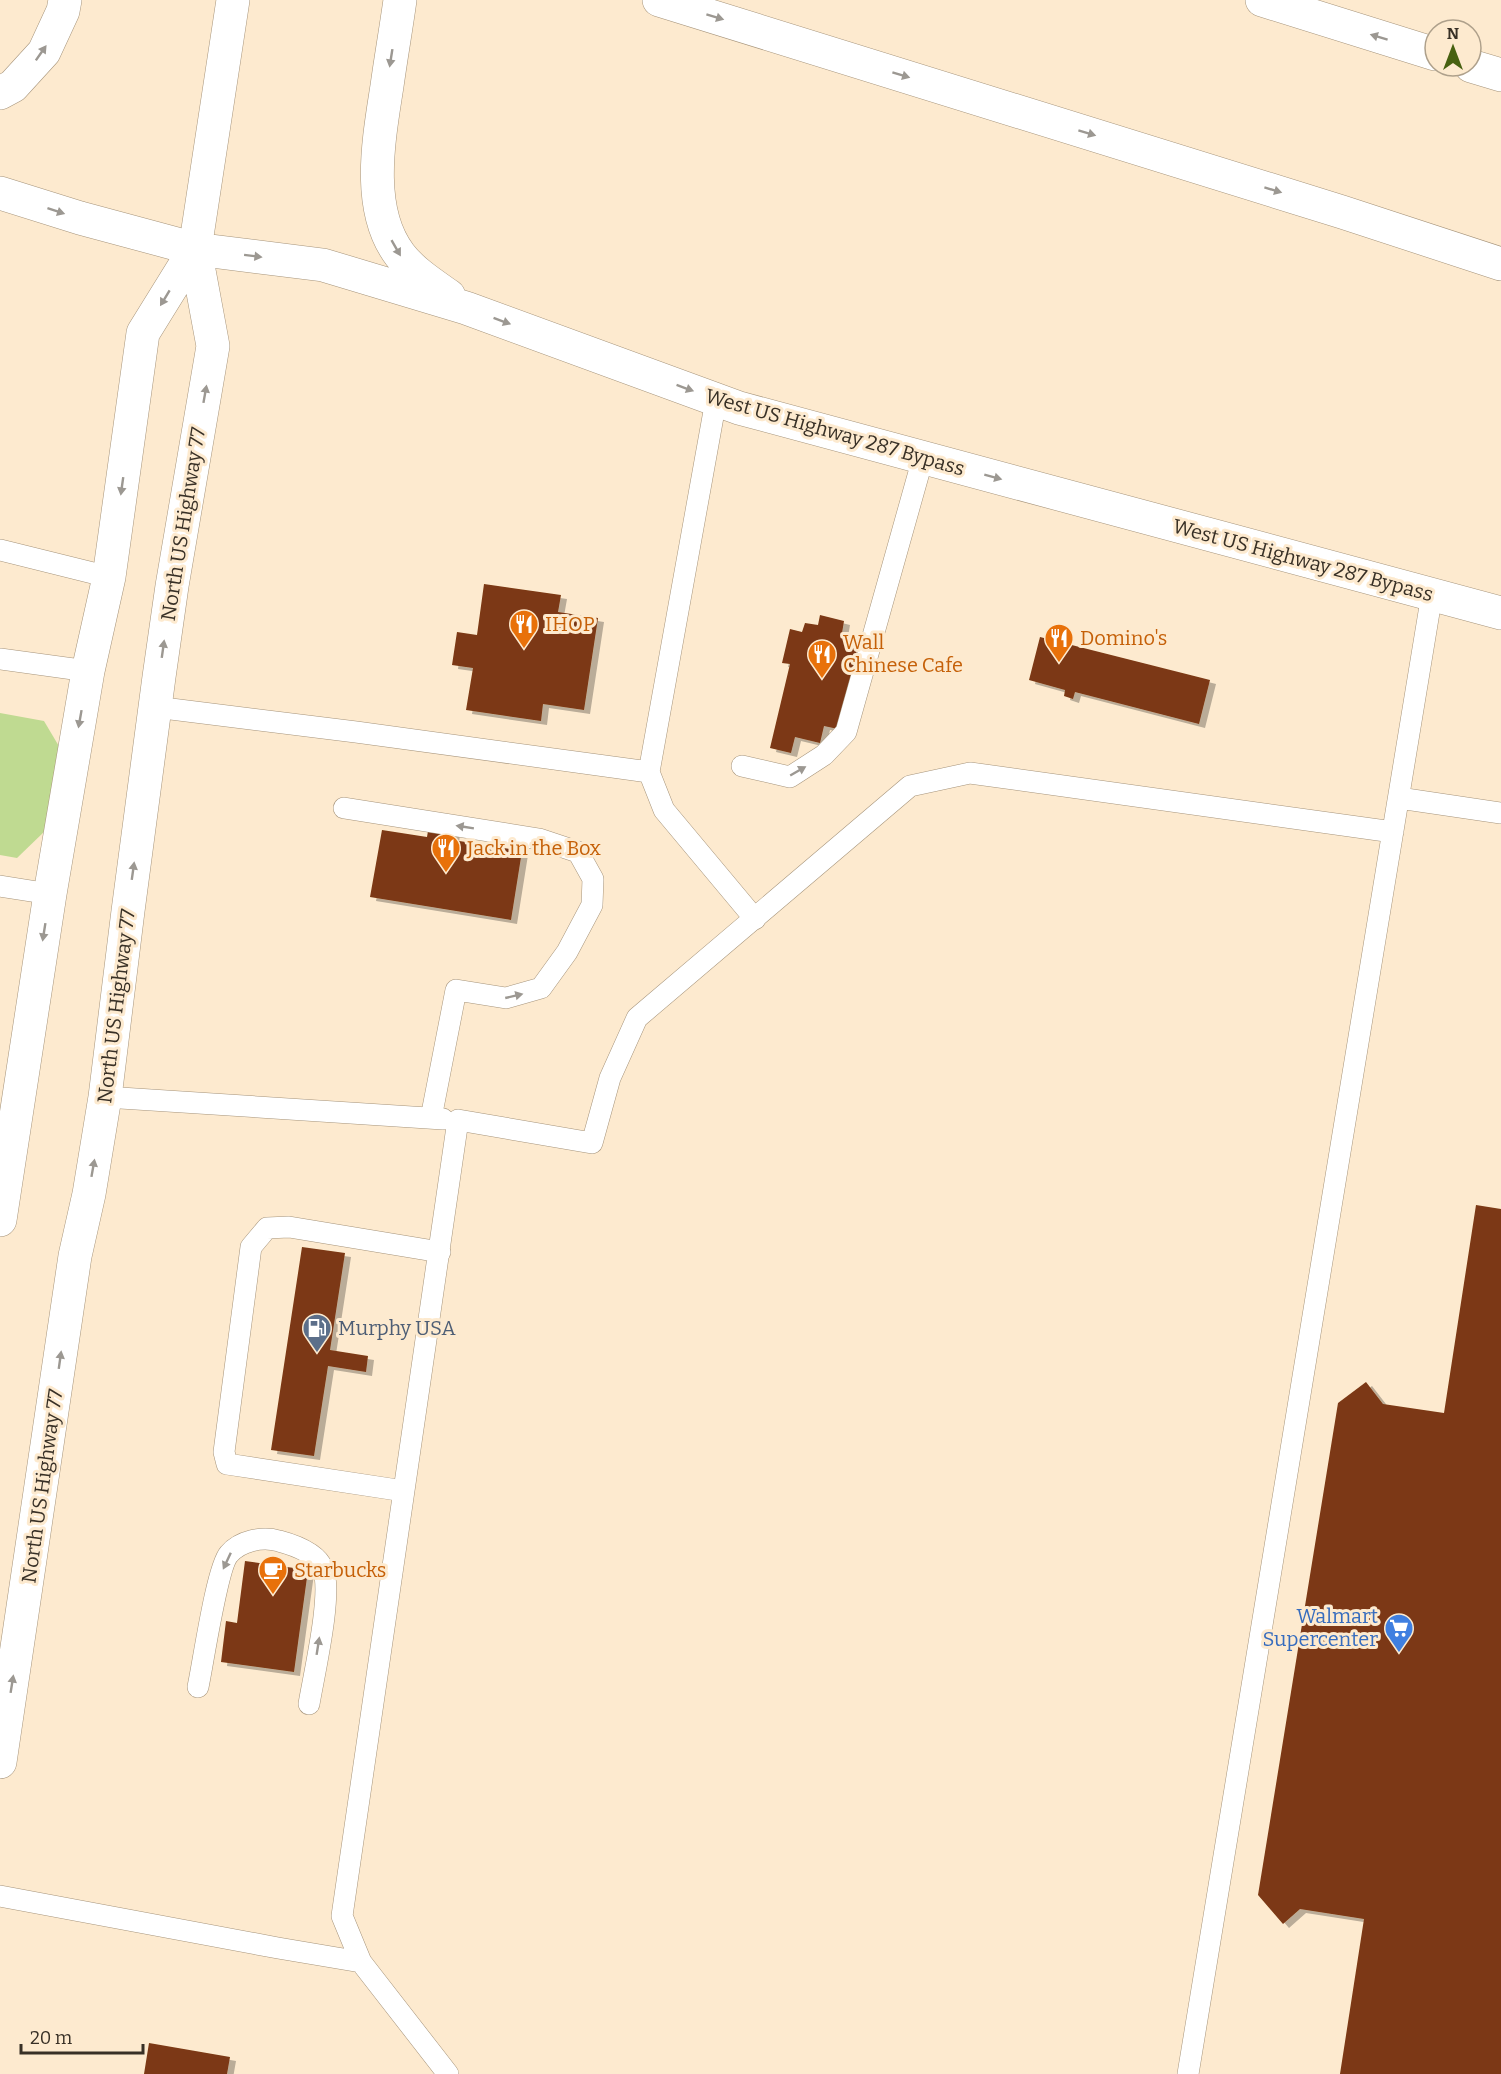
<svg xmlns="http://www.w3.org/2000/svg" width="1501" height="2074" viewBox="0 0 1501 2074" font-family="Bitter,serif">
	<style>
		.green { fill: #bfda91 }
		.building { fill: #7b3913; filter: url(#shadow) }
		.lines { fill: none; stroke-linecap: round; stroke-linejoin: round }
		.service-casing { stroke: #a6947b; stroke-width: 22 }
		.secondary-casing { stroke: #a6947b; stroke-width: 34 }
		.primary-casing { stroke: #a6947b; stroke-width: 34 }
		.motorway-casing { stroke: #a6947b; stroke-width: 34 }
		.service { stroke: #fff; stroke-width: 21 }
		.secondary { stroke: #fff; stroke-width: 33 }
		.primary { stroke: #fff; stroke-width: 33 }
		.motorway { stroke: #fff; stroke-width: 33 }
		.oneway { fill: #9c9892 }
		.labels { text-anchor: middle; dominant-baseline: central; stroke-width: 6; stroke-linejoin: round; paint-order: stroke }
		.street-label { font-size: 20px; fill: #383026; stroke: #fdeacf }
		.food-label { font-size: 20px; fill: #c56008; stroke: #fdeacf; text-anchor: start }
		.service-label { font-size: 20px; fill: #4e5e75; stroke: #fdeacf; text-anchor: start }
		.shop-label { font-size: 20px; fill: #366cbe; stroke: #fdeacf; text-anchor: end }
	</style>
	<defs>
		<filter id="shadow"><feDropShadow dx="6" dy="4" stdDeviation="0" flood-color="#0004"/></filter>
	</defs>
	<rect width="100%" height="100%" fill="#fdeacf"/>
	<path class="green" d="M0,713L44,721L60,748L46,830L17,858L0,855Z"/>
	<path class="building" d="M484,584L561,595L558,612L598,618L584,710L543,704L541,721L466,710L473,668L452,665L457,632L477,635Z
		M820,615L844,621L842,633L860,637L853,665L860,667L838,729L824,726L820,743L795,737L791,753L770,748L790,664L782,663L790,629L802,632L805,623L818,625Z
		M1040,637L1210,680L1199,724L1075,692L1073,699L1064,696L1065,690L1029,680Z
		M429,825L454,829L453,840L522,851L511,920L370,897L382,830L427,837Z
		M1476,1205L1501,1209V2074H1340L1364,1919L1300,1909L1283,1924L1258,1895L1338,1403L1366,1382L1383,1404L1444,1413Z
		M302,1247L345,1253L330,1350L368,1356L366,1372L328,1366L314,1456L271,1450Z
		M245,1561L308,1570L294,1672L221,1662L226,1621L237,1623Z
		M149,2043L230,2057L227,2074H144Z"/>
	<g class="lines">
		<g class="service-casing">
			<path id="service" d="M716,400L649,772L664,810L755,919
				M0,550L109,577
				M0,659L88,671
				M155,707L356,732L649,772
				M742,766L790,777L824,755L846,732L923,458
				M1399,798L1501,813
				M344,808L539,839L578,852L593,879L592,905L567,952L541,988L506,998L456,990L431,1118
				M0,886L50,894
				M105,1097L443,1119
				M404,1491L227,1464L224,1452L251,1247L267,1228L289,1227L440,1252
				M198,1687C203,1664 217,1567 229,1554C240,1541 262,1536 279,1541C294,1545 317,1553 323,1569C333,1593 314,1674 309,1704
				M0,1896L278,1948L361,1962
				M448,2074L361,1962L342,1916L458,1120L592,1143L610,1078L637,1018L910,786L970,773L1393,832
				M1188,2074L1432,594"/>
		</g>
		<g class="secondary-casing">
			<path id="secondary" d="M400,0C396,29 391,57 387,86C379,138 365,209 400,255C412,271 432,284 449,296
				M0,93L13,86L44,52L63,11L65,0
				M0,193L80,218L195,249L323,265L466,308L739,408L1501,613"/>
		</g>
		<g class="primary-casing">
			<path id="primary" d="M0,1220L50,894L88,671L109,577L143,333L195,249
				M0,1762L75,1256L89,1194L105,1097L128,911L159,677L172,586L213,346L195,249L233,0"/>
		</g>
		<g class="motorway-casing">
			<path id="motorway" d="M659,0L1342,212L1501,264
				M1262,0L1435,54
				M1471,66L1501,75"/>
		</g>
		<use href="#service" class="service"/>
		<use href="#secondary" class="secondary"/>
		<use href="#primary" class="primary"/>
		<use href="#motorway" class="motorway"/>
	</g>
	<defs><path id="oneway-solid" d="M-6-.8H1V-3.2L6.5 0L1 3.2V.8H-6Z" transform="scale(1.5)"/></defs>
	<g class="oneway">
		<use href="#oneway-solid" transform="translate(715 17) rotate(17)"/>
		<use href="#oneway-solid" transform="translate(1379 37) rotate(-163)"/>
		<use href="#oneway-solid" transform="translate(41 53) rotate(-55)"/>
		<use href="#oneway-solid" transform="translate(391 58) rotate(99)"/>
		<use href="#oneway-solid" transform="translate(901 75) rotate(17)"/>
		<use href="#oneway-solid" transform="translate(1087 133) rotate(17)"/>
		<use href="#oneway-solid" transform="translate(1273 190) rotate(17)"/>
		<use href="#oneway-solid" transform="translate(56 211) rotate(18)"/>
		<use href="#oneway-solid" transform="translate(396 248) rotate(60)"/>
		<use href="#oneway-solid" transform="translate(253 256) rotate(7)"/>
		<use href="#oneway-solid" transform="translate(165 298) rotate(121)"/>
		<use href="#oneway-solid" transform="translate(502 321) rotate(20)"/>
		<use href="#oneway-solid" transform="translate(685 388) rotate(20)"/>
		<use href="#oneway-solid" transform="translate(205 394) rotate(-80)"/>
		<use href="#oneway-solid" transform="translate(993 477) rotate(15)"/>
		<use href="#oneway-solid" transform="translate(122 486) rotate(98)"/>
		<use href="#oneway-solid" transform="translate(163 649) rotate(-82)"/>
		<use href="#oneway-solid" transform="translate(80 719) rotate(100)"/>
		<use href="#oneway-solid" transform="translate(798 771) rotate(-30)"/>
		<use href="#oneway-solid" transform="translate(465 827) rotate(-171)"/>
		<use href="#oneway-solid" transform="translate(133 871) rotate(-82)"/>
		<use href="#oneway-solid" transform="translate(44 932) rotate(99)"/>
		<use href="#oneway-solid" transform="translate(514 996) rotate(-13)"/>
		<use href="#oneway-solid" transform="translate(93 1168) rotate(-80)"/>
		<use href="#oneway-solid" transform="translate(60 1360) rotate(-82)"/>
		<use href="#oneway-solid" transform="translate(227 1561) rotate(115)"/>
		<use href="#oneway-solid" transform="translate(318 1646) rotate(-81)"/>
		<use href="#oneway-solid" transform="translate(12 1684) rotate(-81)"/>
	</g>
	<defs>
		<g id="restaurant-pin" transform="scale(1.5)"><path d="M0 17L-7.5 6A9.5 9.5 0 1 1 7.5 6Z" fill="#e8710a" stroke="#fdeacf"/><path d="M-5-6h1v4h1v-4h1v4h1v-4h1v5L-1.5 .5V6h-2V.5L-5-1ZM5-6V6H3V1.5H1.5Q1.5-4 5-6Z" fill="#fff"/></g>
		<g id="fuel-pin" transform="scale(1.5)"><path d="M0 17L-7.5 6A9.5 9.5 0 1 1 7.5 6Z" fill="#5c6f8a" stroke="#fdeacf"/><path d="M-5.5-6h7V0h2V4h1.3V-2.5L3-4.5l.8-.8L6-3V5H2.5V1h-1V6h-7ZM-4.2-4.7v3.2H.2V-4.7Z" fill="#fff"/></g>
		<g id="cafe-pin" transform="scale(1.5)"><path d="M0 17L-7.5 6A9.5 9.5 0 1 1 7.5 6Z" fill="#e8710a" stroke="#fdeacf"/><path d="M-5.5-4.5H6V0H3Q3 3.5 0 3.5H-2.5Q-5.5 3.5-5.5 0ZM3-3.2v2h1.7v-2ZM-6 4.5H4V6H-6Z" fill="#fff"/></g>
		<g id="supermarket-pin" transform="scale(1.5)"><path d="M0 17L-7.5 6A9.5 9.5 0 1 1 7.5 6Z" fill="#3f7fe0" stroke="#fdeacf"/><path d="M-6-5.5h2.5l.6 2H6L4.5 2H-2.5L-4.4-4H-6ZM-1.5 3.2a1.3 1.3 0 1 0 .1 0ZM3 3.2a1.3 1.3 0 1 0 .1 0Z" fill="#fff"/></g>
	</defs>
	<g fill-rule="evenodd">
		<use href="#restaurant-pin" x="524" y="624"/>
		<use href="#restaurant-pin" x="1059" y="638"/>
		<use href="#restaurant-pin" x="822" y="654"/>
		<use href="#restaurant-pin" x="446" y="848"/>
		<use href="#fuel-pin" x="317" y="1328"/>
		<use href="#cafe-pin" x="273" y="1570"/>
		<use href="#supermarket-pin" x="1399" y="1628"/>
	</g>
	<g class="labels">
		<g class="street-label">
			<text transform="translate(835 432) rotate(16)">West US Highway 287 Bypass</text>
			<text transform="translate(183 524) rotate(-81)">North US Highway 77</text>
			<text transform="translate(1303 560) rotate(15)">West US Highway 287 Bypass</text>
			<text transform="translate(116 1006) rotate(-83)">North US Highway 77</text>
			<text transform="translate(42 1486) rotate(-82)">North US Highway 77</text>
		</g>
		<g class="food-label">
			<text x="545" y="624">IHOP</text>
			<text x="1080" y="638">Domino's</text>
			<text x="843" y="642">Wall<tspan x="843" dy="23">Chinese Cafe</tspan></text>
			<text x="467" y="848">Jack in the Box</text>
			<text x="294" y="1570">Starbucks</text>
		</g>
		<g class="service-label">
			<text x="338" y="1328">Murphy USA</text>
		</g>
		<g class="shop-label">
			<text x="1378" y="1616">Walmart<tspan x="1378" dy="23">Supercenter</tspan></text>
		</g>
	</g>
	<g transform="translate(1453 48)"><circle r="28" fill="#fdeacf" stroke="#aea08b" stroke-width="1.5"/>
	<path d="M0-4.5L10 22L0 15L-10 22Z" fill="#476111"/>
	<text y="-9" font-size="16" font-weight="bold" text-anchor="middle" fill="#383026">N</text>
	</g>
	<path d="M21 2044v9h122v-9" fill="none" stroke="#383026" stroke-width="3"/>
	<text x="30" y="2044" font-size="18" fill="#383026" stroke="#fdeacf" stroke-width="4.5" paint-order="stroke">20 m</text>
</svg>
